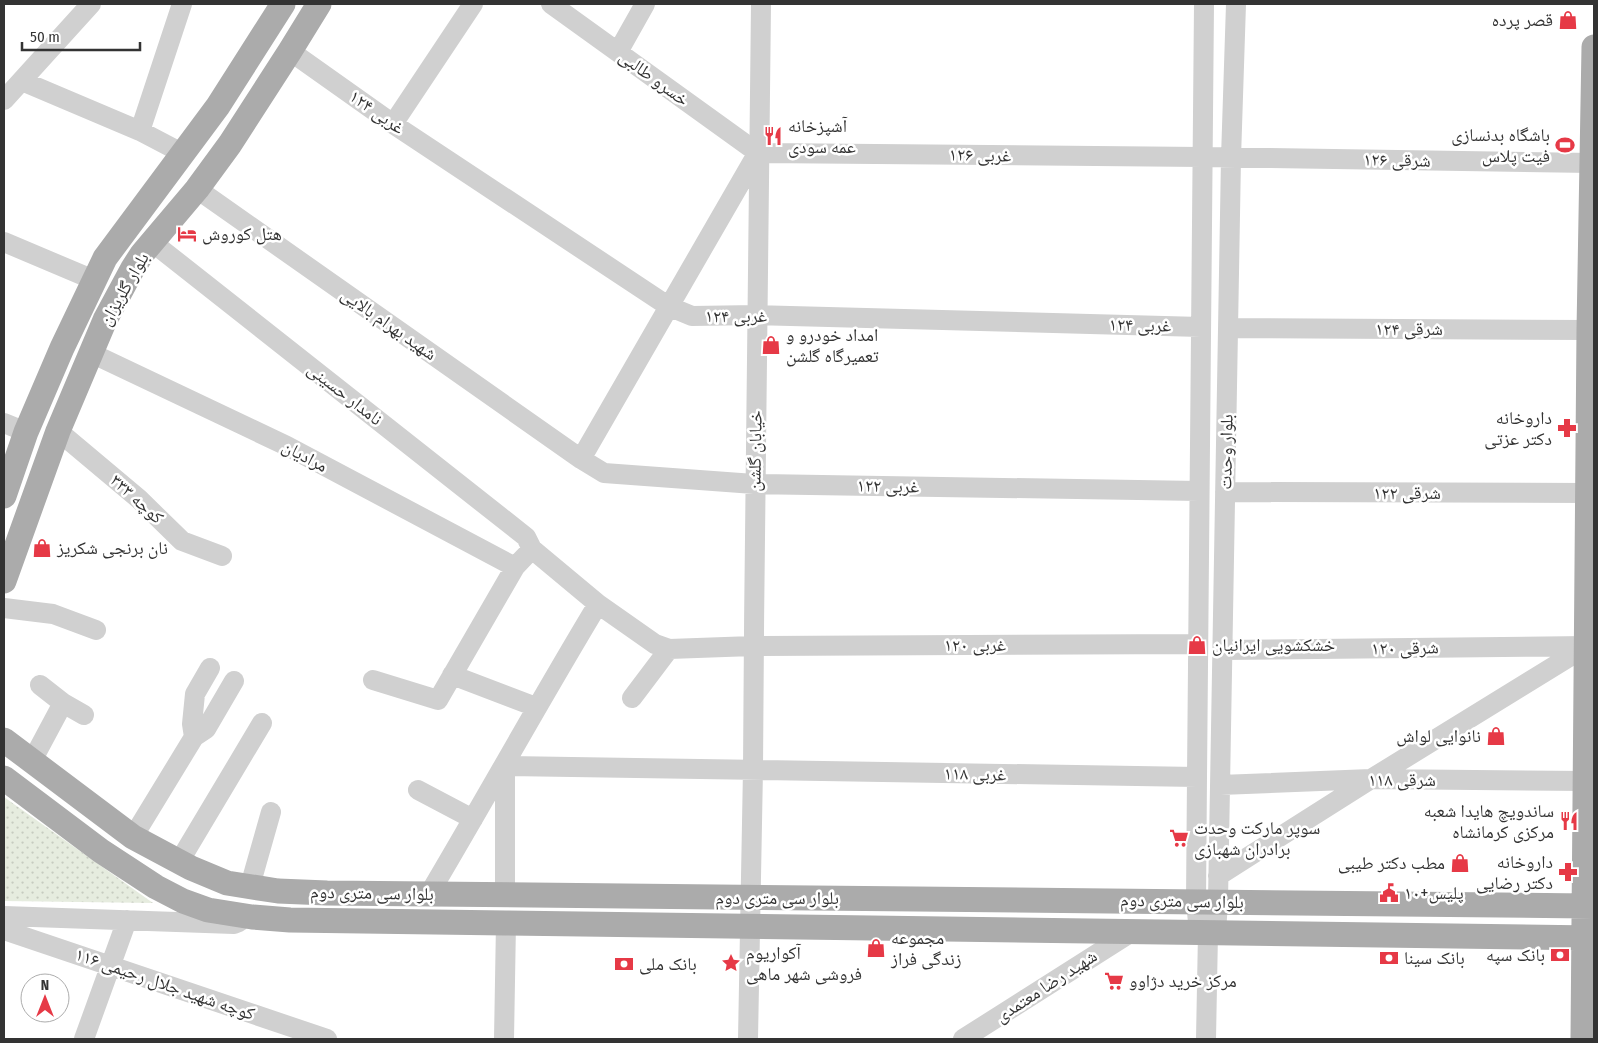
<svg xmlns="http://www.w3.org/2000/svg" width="1598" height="1043" viewBox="0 0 1598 1043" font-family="'Fira Sans Condensed','Noto Naskh Arabic',sans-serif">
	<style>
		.park { fill: url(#park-dots) }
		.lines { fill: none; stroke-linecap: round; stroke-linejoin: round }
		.minor { stroke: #d0d0d0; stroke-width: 20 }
		.major { stroke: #ababab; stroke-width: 25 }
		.labels { text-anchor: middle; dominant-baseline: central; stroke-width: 5; stroke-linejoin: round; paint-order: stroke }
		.poi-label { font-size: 18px; fill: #333; stroke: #fff; text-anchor: start }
		.street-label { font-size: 18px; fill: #333; stroke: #fff }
	</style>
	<defs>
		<pattern id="park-dots" width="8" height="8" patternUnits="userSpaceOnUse" patternTransform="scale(1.25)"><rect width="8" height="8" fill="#e6ecdf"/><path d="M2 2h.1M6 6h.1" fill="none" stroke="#c6cbc0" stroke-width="1.8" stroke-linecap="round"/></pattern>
	</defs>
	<rect width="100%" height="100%" fill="#fff"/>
	<path class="park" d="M4,797L153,903L4,901Z"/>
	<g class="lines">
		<path class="minor" d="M551,4L758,153
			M290,51L393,124L668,306L692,316L756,315L1201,327
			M618,52L645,4
			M22,81L140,131L182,153
			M4,100L91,4
			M393,124L473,4
			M140,131L182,4
			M758,153L1202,157L1592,163
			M197,189L581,459L604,473L754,484L1199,491
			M4,242L94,280
			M152,242L526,537L532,549
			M1228,328L1589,330
			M91,353L287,446L515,567
			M4,423L26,432
			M58,431L139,499L182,541L222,556
			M581,459L757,154
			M1225,492L1588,493
			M4,608L53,614L96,630
			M1223,650L1587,646
			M452,675L536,707
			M373,680L438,700L515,567L532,549L598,604L655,644L669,649L753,646L1198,644
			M40,685L63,703
			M632,698L669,649
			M194,737L192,724L195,694L210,668
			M32,761L63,703L84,715
			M1220,785L1371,779L1585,781
			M418,790L473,819
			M133,837L194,737L206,729L234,681
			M179,862L262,723
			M1218,876L1371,779L1587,646
			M250,886L271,812
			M429,894C486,798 540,700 598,604
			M505,895V766L1197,777
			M4,916L234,924L239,922
			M4,930L327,1039
			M1199,933L1196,901L1197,777L1204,4
			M1216,933L1218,901L1231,158L1236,4
			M84,1039L127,920
			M504,1039L506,923
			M748,1039C749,949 752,859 753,769C755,514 756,259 761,4
			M963,1039L1130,933
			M1206,1039L1208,933"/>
		<path class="major" d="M4,496L26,432L62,348L105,258L218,106L283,4
			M4,581L58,431L105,320L133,268L142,254L197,189L230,144L290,51L319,4
			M4,740L133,837L191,868L227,883L278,891L327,893C750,898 1172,901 1594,906
			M4,778L101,851L156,887L183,901L208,910L252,917L290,920L506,923L1594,938
			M1583,1039L1589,330L1594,47"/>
	</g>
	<defs>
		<g id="shop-bare" transform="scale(1.5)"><path d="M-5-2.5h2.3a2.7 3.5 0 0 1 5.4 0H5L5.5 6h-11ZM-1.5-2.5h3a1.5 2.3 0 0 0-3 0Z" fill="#e63946" stroke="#fff" stroke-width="2.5" paint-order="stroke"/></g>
		<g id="restaurant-bare" transform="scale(1.5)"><path d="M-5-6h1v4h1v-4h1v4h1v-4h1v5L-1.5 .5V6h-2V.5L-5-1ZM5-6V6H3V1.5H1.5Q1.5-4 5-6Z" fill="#e63946" stroke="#fff" stroke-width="2.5" paint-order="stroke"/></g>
		<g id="stadium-bare" transform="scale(1.5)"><path d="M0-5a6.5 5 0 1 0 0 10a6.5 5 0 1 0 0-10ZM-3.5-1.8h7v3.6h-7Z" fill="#e63946" stroke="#fff" stroke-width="2.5" paint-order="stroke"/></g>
		<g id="hotel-bare" transform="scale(1.5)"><path d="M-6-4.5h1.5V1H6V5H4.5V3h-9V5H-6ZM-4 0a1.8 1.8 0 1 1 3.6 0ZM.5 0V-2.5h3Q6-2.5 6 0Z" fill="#e63946" stroke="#fff" stroke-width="2.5" paint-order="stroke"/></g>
		<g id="pharmacy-bare" transform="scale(1.5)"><path d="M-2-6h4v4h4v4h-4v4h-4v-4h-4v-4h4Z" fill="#e63946" stroke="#fff" stroke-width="2.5" paint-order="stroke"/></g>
		<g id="supermarket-bare" transform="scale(1.5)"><path d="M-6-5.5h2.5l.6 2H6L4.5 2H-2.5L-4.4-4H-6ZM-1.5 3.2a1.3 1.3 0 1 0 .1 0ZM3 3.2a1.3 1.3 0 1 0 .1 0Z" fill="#e63946" stroke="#fff" stroke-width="2.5" paint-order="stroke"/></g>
		<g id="civic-bare" transform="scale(1.5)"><path d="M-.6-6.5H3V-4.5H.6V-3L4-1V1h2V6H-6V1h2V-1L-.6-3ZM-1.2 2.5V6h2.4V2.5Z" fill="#e63946" stroke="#fff" stroke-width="2.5" paint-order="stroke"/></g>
		<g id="bank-bare" transform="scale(1.5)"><path d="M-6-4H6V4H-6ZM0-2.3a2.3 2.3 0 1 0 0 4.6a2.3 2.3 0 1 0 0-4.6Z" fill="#e63946" stroke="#fff" stroke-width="2.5" paint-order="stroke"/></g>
		<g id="sight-bare" transform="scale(1.5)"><path d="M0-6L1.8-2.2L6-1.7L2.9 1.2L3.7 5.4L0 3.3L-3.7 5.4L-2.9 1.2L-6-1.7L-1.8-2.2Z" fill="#e63946" stroke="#fff" stroke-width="2.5" paint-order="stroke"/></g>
	</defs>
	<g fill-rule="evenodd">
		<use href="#shop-bare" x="1568" y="20"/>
		<use href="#restaurant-bare" x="773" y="136"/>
		<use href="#stadium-bare" x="1565" y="145"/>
		<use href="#hotel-bare" x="187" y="234"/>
		<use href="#shop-bare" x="771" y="345"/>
		<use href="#pharmacy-bare" x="1567" y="428"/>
		<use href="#shop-bare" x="42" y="548"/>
		<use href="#shop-bare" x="1197" y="645"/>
		<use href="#shop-bare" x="1496" y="736"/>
		<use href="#restaurant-bare" x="1569" y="821"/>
		<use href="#supermarket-bare" x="1179" y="838"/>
		<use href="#shop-bare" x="1460" y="863"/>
		<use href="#pharmacy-bare" x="1568" y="872"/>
		<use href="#civic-bare" x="1389" y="893"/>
		<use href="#shop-bare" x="876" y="948"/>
		<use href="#bank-bare" x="1560" y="955"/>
		<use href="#bank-bare" x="1389" y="958"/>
		<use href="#sight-bare" x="731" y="963"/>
		<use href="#bank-bare" x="624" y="964"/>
		<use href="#supermarket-bare" x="1114" y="981"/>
	</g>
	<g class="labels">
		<g class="poi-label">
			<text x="1553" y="20" text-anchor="end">قصر پرده</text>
			<text x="788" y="126">آشپزخانه<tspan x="788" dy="21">عمه سودی</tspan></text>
			<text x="1550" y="135" text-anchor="end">باشگاه بدنسازی<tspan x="1550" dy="21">فیت پلاس</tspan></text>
			<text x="202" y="234">هتل کوروش</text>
			<text x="786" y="335">امداد خودرو و<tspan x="786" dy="21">تعمیرگاه گلشن</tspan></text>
			<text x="1552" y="418" text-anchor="end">داروخانه<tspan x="1552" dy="21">دکتر عزتی</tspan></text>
			<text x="57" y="548">نان برنجی شکریز</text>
			<text x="1212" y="645">خشکشویی ایرانیان</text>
			<text x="1481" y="736" text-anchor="end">نانوایی لواش</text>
			<text x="1554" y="811" text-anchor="end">ساندویچ هایدا شعبه<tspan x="1554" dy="21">مرکزی کرمانشاه</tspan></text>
			<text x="1194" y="828">سوپر مارکت وحدت<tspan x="1194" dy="21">برادران شهبازی</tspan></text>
			<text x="1553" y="862" text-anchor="end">داروخانه<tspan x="1553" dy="21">دکتر رضایی</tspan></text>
			<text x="1445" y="863" text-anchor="end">مطب دکتر طیبی</text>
			<text x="1404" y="893">پلیس+۱۰</text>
			<text x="891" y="938">مجموعه<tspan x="891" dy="21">زندگی فراز</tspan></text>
			<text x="746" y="953">آکواریوم<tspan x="746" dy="21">فروشی شهر ماهی</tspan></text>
			<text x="1545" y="955" text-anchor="end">بانک سپه</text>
			<text x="1404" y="958">بانک سینا</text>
			<text x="639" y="964">بانک ملی</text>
			<text x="1129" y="981">مرکز خرید دژاوو</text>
		</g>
		<g class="street-label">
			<text transform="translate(654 78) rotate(36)">خسرو طالبی</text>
			<text transform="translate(377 112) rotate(35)">۱۲۴ غربی</text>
			<text transform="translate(980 155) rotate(1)">۱۲۶ غربی</text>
			<text transform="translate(1397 160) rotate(1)">۱۲۶ شرقی</text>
			<text transform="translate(124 289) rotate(-60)">بلوار گلریزان</text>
			<text x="736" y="316">۱۲۴ غربی</text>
			<text transform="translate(389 324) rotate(35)">شهید بهرام بالایی</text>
			<text transform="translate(1140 325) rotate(1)">۱۲۴ غربی</text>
			<text x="1409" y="329">۱۲۴ شرقی</text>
			<text transform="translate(345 394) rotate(38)">نامدار حسینی</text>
			<text transform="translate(755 451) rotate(-89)">خیابان گلشن</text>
			<text transform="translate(1226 452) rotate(-89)">بلوار وحدت</text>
			<text transform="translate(305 456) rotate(28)">مرادیان</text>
			<text transform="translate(888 486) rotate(1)">۱۲۲ غربی</text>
			<text x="1407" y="493">۱۲۲ شرقی</text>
			<text transform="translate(137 499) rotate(42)">کوچه ۳۳۳</text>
			<text x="975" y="645">۱۲۰ غربی</text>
			<text transform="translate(1405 648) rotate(-1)">۱۲۰ شرقی</text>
			<text transform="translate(975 774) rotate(1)">۱۱۸ غربی</text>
			<text x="1402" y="780">۱۱۸ شرقی</text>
			<text transform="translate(372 893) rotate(1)">بلوار سی متری دوم</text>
			<text x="777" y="898">بلوار سی متری دوم</text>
			<text transform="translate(1182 901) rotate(1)">بلوار سی متری دوم</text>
			<text transform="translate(165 984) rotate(19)">کوچه شهید جلال رحیمی ۱۱۶</text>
			<text transform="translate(1046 986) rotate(-33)">شهید رضا معتمدی</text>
		</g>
	</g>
	<rect width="1598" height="1043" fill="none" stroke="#333333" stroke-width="10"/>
	<g transform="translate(45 998)"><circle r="24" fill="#ffffff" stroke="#adadad"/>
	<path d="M0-4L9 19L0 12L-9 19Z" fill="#e63946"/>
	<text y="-8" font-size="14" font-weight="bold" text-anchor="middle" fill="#333333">N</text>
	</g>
	<path d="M22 42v8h118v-8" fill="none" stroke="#333333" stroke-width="2.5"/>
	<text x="30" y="42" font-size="15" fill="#333333" stroke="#ffffff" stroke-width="4" paint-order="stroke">50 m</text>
</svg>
